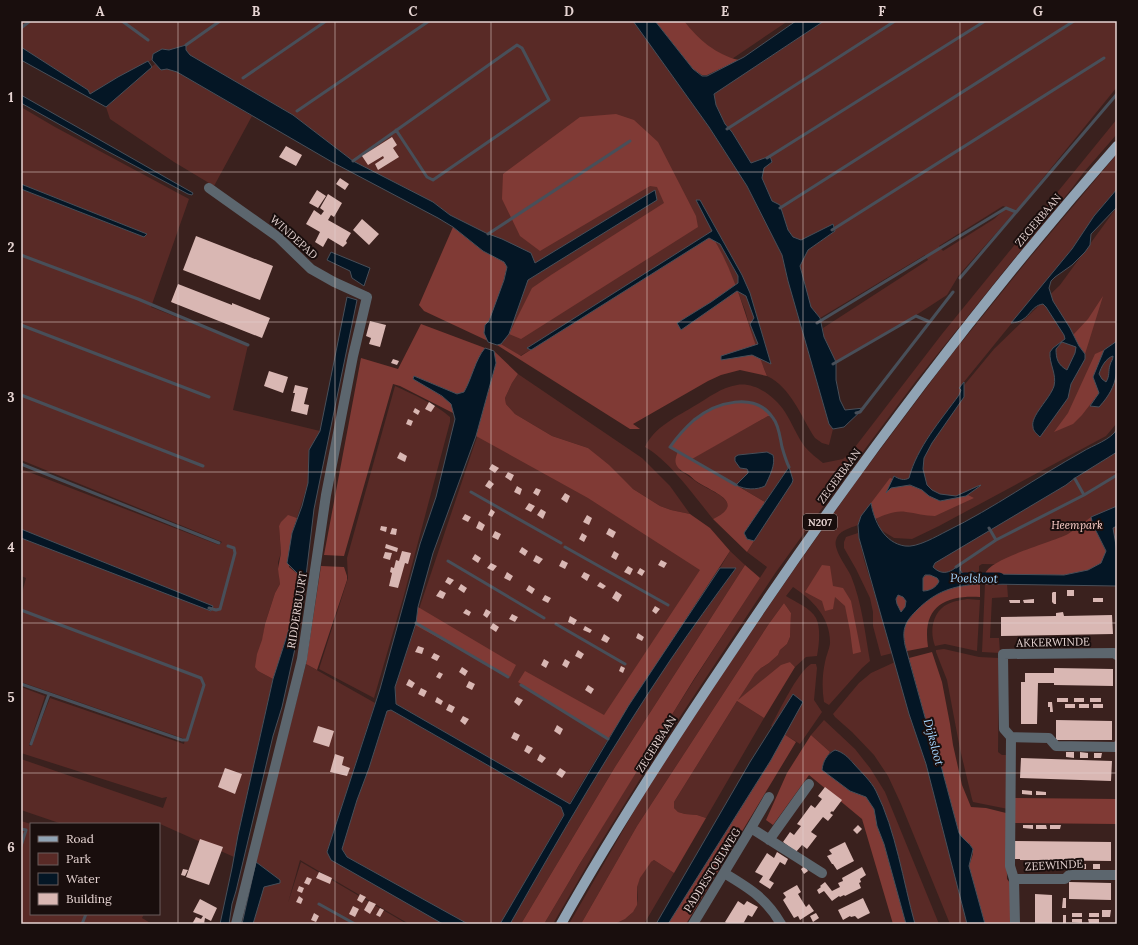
<svg xmlns="http://www.w3.org/2000/svg" width="1138" height="945" viewBox="0 0 1138 945" font-family="Lora,serif">
	<style>
		.green { fill: #592a26 }
		.forest { fill: #803a35 }
		.water { fill: #041625; stroke: #484f59; fill-rule: evenodd }
		.lines { fill: none; stroke-linecap: round; stroke-linejoin: round }
		.stream { stroke: #484f59; stroke-width: 3 }
		.canal { stroke: #041625; stroke-width: 11 }
		.building { fill: #d9b7b3 }
		.minor { stroke: #5c666e; stroke-width: 10 }
		.major { stroke: #90a3b4; stroke-width: 10 }
		.grid { fill: none; stroke: #e6d4d2; stroke-width: 1; stroke-opacity: 0.55 }
		.labels { text-anchor: middle; dominant-baseline: central; stroke-width: 4; stroke-linejoin: round; paint-order: stroke }
		.shield { fill: #190e0d; stroke: #a89997; stroke-width: 1 }
		.shield-label { font-size: 10px; font-weight: bold; fill: #e6d4d2 }
		.street-label { font-size: 11px; fill: #e6d4d2; stroke: #190e0d }
		.park-label { font-size: 11px; font-style: italic; fill: #fdd0ca; stroke: #190e0d }
		.water-label { font-size: 12px; font-style: italic; fill: #a3d4fd; stroke: #190e0d }
		.neatline { fill: none; stroke: #e6d4d2; stroke-width: 1.5 }
		.grid-label { font-size: 13px; text-anchor: middle; font-weight: bold; fill: #e6d4d2 }
	</style>
	<rect width="100%" height="100%" fill="#3a211e"/>
	<path class="green" d="M21,21H633L709,127L747,186L782,255L788,281L829,424L833,429L829,445L822,443L815,438C801,417 791,387 767,376L756,349L745,310L729,270L716,243L520,356L501,344L509,334L528,280L656,200L535,264L502,239L486,234L450,215L433,202L353,161L293,115L190,55L185,50V45L169,50L162,49L153,54L152,60L118,77L90,94L88,90L21,47Z
		M657,21H788L723,65Z
		M824,21H1117V87L1017,210L1015,211L1003,206L939,246L943,251L994,219L1005,209L1015,212L959,275L947,295L907,321L836,362L824,337L823,328L928,260L925,255L820,318L811,307L800,266L808,250L835,231L833,224L801,240L793,237L788,230L780,205L772,201L762,178L764,168L772,162L770,156L751,163L732,132L725,124L716,105L714,94Z
		M155,64L161,70L167,69L177,72L252,116L214,186L174,162L110,119L106,107Z
		M21,107L55,127L189,199L151,307L248,345L233,410L320,431L309,450L308,483L297,518L288,516L279,526L281,553L278,562L280,584L275,593L265,624L258,671L273,679L238,835L234,857L158,823V824H62L21,810V759L163,808L167,797L162,798L21,753V687L45,696L29,745L30,746H31L50,698L184,744L185,739L21,682V597L26,578L21,576V538L211,610L212,606L21,529V469L219,545L222,542L21,460V189L144,237L147,234L21,184Z
		M1117,119V134L1084,172L1073,187L1004,271L916,381L862,453L776,572L660,747L596,850L553,924H544C615,803 690,685 767,567L747,552L793,480L788,468L765,502L743,489L761,488C769,477 778,466 770,453L767,452L738,455L743,469H747L748,473L736,485L691,459L768,416H772C764,407 757,404 746,401L670,447L679,451L680,471C687,474 692,479 698,483C714,493 747,503 713,519C695,497 670,461 645,447C654,427 678,416 696,405C708,398 722,387 737,385C756,382 775,397 785,412C792,423 797,436 805,447C810,453 817,458 823,463L843,459L852,451L942,334Z
		M1117,154V189L1094,216L1072,249L959,388L961,389L994,349L1060,285L1117,207V423L1106,436L939,526L912,539L894,538L881,530L874,513L872,503L861,516L858,525C850,528 838,531 836,540C833,550 847,567 851,576C862,603 865,633 870,661L862,668L829,705L824,702C822,689 822,676 825,662C826,656 829,650 830,644C831,618 813,600 793,587L786,596C795,602 811,608 816,618C821,628 819,645 817,656L806,657L795,667L790,662L737,701L764,718L706,818L697,815L685,814L678,812L674,808V802L737,701L755,674L761,668L769,663L778,655L780,650L787,644L790,637L791,613L784,603L768,625L637,826L581,924H569L641,799L696,712L793,571L858,479L948,359L1027,261Z
		M518,374L642,458L670,486L690,514L671,510L660,506L633,489L588,448L552,436L515,414L506,404L505,398L512,383Z
		M395,386C414,395 434,403 450,417V422L404,595L374,698L319,669L348,578L347,558Z
		M480,428L716,569L608,739L569,804L396,704L395,687L415,628L420,606Z
		M1117,452V567L982,564L979,566V575L972,571L967,576L962,573L960,569L962,564L949,573L937,571L933,567L938,559L1066,485L1075,478Z
		M858,533L864,560L893,653L881,656L873,626V612L870,598L856,569L844,548V542L846,537Z
		M730,551L745,565L615,767L521,924H510C561,834 613,745 670,660C691,629 714,599 736,568H720Z
		M985,584H1007L1008,597L992,598L990,638H999L1000,653L982,652Z
		M967,599L980,600L977,651L945,644L935,646C929,630 933,611 948,604C954,601 962,600 967,599Z
		M944,649L979,657L999,658L998,752L1002,755H1008V809L973,802L972,799L960,749L947,680L936,652V650Z
		M895,662L909,714L926,764L967,924H950L901,804L888,776L874,755L852,732L835,717L833,714L859,683L871,673Z
		M306,664L375,703L327,852L443,924H409L300,860L288,903L301,862L407,924H253L263,887L275,884L280,880L256,862L288,733Z
		M811,664H816L817,668L814,700L822,712L800,744L771,726C780,710 797,673 811,664Z
		M391,710L561,807L564,814L500,924H468L347,857L342,848L357,800L369,768L387,711Z
		M824,720L855,749L870,768L885,792L939,924H915C903,881 896,831 876,791C871,781 861,772 854,764C849,758 843,752 835,750L830,752L811,735Z
		M21,821L31,824V914H144L142,918L152,924H21Z
		M654,860L674,873L644,924H615C624,920 633,915 636,905C639,899 637,893 637,886C639,878 647,863 654,860Z"/>
	<path class="forest" d="M655,21H684C698,39 716,55 739,60L707,75H702L693,69Z
		M616,114L634,120L658,142L696,216L698,227L521,339L509,334L532,288L551,275L664,203L657,187L650,186L540,251L520,236L502,199L503,174L580,117Z
		M453,227L483,251L504,262L507,267L488,341L424,311L419,305Z
		M712,236C739,279 748,330 767,376L740,370L721,375L708,381L633,424L640,429H630L497,345L501,344L521,356L689,249Z
		M1103,296L1085,354L1079,346L1073,335L1088,319Z
		M421,324L485,348L480,355L472,378L464,392L457,394L414,376L452,404L453,413L400,386L393,384L344,556L324,555L361,358L398,369Z
		M1104,350L1093,377L1099,393L1082,415L1073,424L1054,432L1068,413L1095,354Z
		M494,351L518,374L512,383L505,398L506,404L515,414L552,436L588,448L609,465L633,489L660,506L671,510L690,514L710,528L730,551L608,739L518,682L525,671L604,715L700,570L588,498L476,436L496,363Z
		M746,401C758,404 764,407 772,416H768L692,459L765,502L744,533L747,539L754,541L747,552L713,519C746,503 715,493 699,483C695,481 693,478 689,475C684,472 680,471 677,466C674,461 676,457 678,451L670,447C692,419 709,403 746,401Z
		M890,478L893,479L887,491C907,477 922,491 940,501L968,495L974,498L935,516C925,516 916,513 906,512C895,510 885,515 875,519L871,503Z
		M288,515L297,518L292,533L289,567L299,575L291,623L273,679L258,671L255,667L257,654L262,640L265,624L275,593L280,584L278,569L281,553L279,526L281,522Z
		M1091,517L1093,525L1106,552L1101,563L1088,570L1064,575L985,574C990,558 1051,543 1068,534C1076,529 1083,523 1091,517Z
		M745,565L760,578L694,679L579,865L544,924H521L615,767Z
		M822,565L830,566L833,586L843,588L851,601L861,652L853,654L850,631L845,606L835,597L833,609L825,611L822,601L805,592Z
		M321,566L344,567L347,576V580L317,670L306,664Z
		M926,575C931,575 936,576 940,581C937,587 930,591 923,591C922,586 921,578 926,575Z
		M980,584V597C944,595 922,607 928,647L907,651C905,644 903,637 904,629C906,622 911,616 916,611C935,591 953,586 980,584Z
		M898,595L903,597L906,601L905,607L901,612C897,608 894,600 898,595Z
		M784,603L791,613L790,637L787,644L780,650L778,655L769,663L761,668L755,674L738,700L781,665L790,662L795,667L764,718L737,701L674,802V808L678,812L685,814L697,815L706,818L674,873L654,860L651,862L640,878L637,887V905L633,912L625,919L615,924H581L637,826L768,625Z
		M418,607L516,665L510,677L415,625Z
		M932,652L942,682L950,724L953,745L962,785L971,807L986,808L1006,813L1007,879L1010,883V924H985L969,866L973,854L970,844L962,839L959,833L935,743L928,728L909,658Z
		M784,734L796,742L686,924H668L771,760Z
		M811,735L830,752L824,761L822,770L850,791L866,797L874,809L877,826L884,844L906,924H893L862,819L809,775L773,825L766,820L787,773Z
		M1015,798L1117,799V824L1015,823Z"/>
	<path class="water" d="M633,21H655L693,69L702,76H707L744,57L796,21H824L714,94L716,105L725,124L732,132L751,163L770,156L772,162L764,168L762,178L772,201L780,205L788,230L793,237L801,240L833,224L835,231L808,250L800,266L811,307L820,318L824,337L836,362V380L840,400L845,410L864,408L844,427L833,429L829,424L788,281L782,255L747,186L709,127Z
		M186,45V50L190,55L293,115L353,161L433,202L450,215L486,233L502,239L531,253L535,263L655,190L657,200L528,280L509,334L501,344L497,345L488,342L484,333L485,325L489,321L504,280L507,267L504,262L483,251L453,227L438,218L332,162L177,72L167,69L161,70L152,60L153,54L162,49L169,50Z
		M21,47L88,90L90,94L118,77L148,61L152,67L106,107L21,60Z
		M21,95L193,193L192,195L188,194L107,151L21,103Z
		M21,184L147,234L144,237L21,189Z
		M1117,189V207L1091,234L1090,245L1085,252L1072,265L1055,277L1051,281L1049,288L1053,301L1070,328L1079,346L1085,354V359L1071,384L1068,398L1040,437C1037,434 1033,431 1033,427C1030,416 1050,399 1054,386C1057,374 1049,364 1050,352L1053,348L1065,339L1064,335L1046,307L1043,304C1029,306 1030,322 1011,323L1072,249L1094,216ZM1062,342L1076,347L1075,353L1067,370C1058,365 1056,359 1056,349Z
		M696,200H700L742,275L750,293L771,364L752,355L721,360V356L758,344L750,324L754,318L746,296L737,291L681,330L677,323L711,302L738,283V276L720,244L709,238L531,350L527,348L712,231Z
		M331,252L370,268L364,286L352,278L350,271L327,260Z
		M347,297L357,300L314,509L303,601L296,644L282,707L273,736L236,891L232,904L229,924H220L232,868L238,835L273,679L291,623L299,575L287,563L292,533L302,506L308,483L309,450L320,431Z
		M1117,341C1117,370 1120,384 1099,407L1090,406L1099,393L1093,377L1104,350ZM1113,356C1113,360 1111,361 1110,365C1108,371 1110,376 1106,382L1102,379L1099,374C1101,367 1106,358 1113,356Z
		M485,348L494,351L496,363L476,436L433,553L418,607L416,623L395,687L396,704L570,804L629,705L720,568H736C714,598 692,628 671,659C613,745 561,834 510,924H500L564,815L561,807L391,710L387,711L369,768L357,800L342,849L347,857L468,924H443L331,860L327,852L380,689L420,544L436,497L455,419L451,404L442,396L413,379L414,376L457,394L464,392C472,378 475,360 485,348Z
		M964,382V397L932,443L924,458L923,469L927,485L932,490L940,494L956,496L978,486L981,485L980,486L966,496L940,501L929,496L922,490L910,485L891,488L886,493L894,476C899,479 904,481 909,478C917,447 941,420 959,395L961,390L959,388Z
		M1117,429V452L1075,478L1066,485L935,563L933,567C944,578 954,570 962,562L960,569L962,573L967,576L972,571L979,575L978,584C953,586 936,591 917,610C912,615 907,620 905,627C903,633 904,639 905,645L928,728L935,743L959,833C963,840 969,842 973,849L969,866L985,924H967L926,764L909,714L859,538L858,525L861,516L871,503C874,521 884,543 905,546C917,548 937,536 947,531C994,508 1037,477 1082,452C1093,445 1111,440 1117,429ZM930,575L937,578L939,581C937,587 930,591 923,591V578L925,575ZM898,595L903,597L906,601L905,607L901,612L897,604L896,599Z
		M767,452L773,455C776,465 769,477 765,486C757,490 745,490 736,485L748,473V471L747,469L740,468L735,461V457L738,455Z
		M789,467L793,480L792,483L754,541L747,539L744,533Z
		M1117,506V526L1113,528L1117,551V586L985,584V574L1064,575L1088,570L1101,563L1106,551L1093,525L1091,517Z
		M21,529L213,606L211,611L21,538Z
		M793,694L803,702L771,760L668,924H656L750,762Z
		M835,750C843,752 849,758 854,764C861,772 871,781 876,791C896,831 903,881 915,924H906L884,844L877,826L874,809L866,797L850,791L822,770C823,761 827,754 835,750Z
		M256,862L280,880V883L264,887L253,924H242Z"/>
	<g class="lines">
		<path class="stream" d="M122,21L148,40
			M21,28L30,21
			M186,45L220,21
			M243,78L326,21
			M297,111L429,21
			M727,129L895,21
			M767,158L985,21
			M353,161L517,45L522,48L549,100L433,180L427,177L396,130
			M780,208L1074,21
			M832,230L1104,58
			M488,234L630,141
			M21,255L138,299L248,345
			M960,278L1117,94
			M817,323L1006,208L1016,212
			M21,325L209,397
			M833,364L916,316L930,322
			M21,395L203,466
			M856,413L860,412L953,292
			M21,464L219,543
			M1075,479L1084,495
			M736,485L670,447C677,437 685,428 694,420C716,402 755,391 773,418C779,425 780,438 782,447C784,454 786,461 789,467
			M471,492L561,543
			M989,528L996,540
			M565,547L668,605
			M448,561L544,618
			M956,567L996,540L1084,495L1117,475
			M209,608L216,610L220,609L235,553L234,548L228,546
			M21,610L201,678L204,685L187,740H182L21,684
			M416,623L508,677
			M556,624L625,664
			M521,685L608,739
			M31,744L49,694
			M21,829L26,830L21,846
			M319,904L355,924
			M82,924L86,914"/>
		<path class="canal" d="M964,578H999"/>
	</g>
	<path class="building" d="M392,137L397,145L393,148L399,157L378,170L375,164L384,158L383,156L368,165L362,156Z
		M286,146L302,155L296,166L279,157Z
		M340,178L349,184L345,190L336,184Z
		M317,190L326,196L318,208L309,203Z
		M328,194L342,203L334,217L331,215L328,220L351,233L346,241L347,243L343,247L328,238L323,247L315,242L320,232L306,224L314,210L321,215L324,211L320,208Z
		M362,219L379,234L369,245L353,230Z
		M196,236L273,266L260,300L183,270Z
		M178,284L232,305V303L270,318L262,338L171,302Z
		M370,321L386,325L380,347L369,344L371,338L366,336Z
		M393,359L399,361L397,365L391,363Z
		M269,371L288,377L283,393L264,386Z
		M295,385L308,388L304,404L309,405L307,415L291,411L295,393H293Z
		M429,402L435,406L431,412L425,409Z
		M415,408L420,411L418,415L413,412Z
		M408,419L413,421L411,426L406,424Z
		M400,452L407,456L405,462L397,458Z
		M492,464L499,468L495,473L489,469Z
		M508,472L514,475L511,481L505,477Z
		M489,480L494,484L490,489L485,486Z
		M517,486L522,489L520,495L514,492Z
		M536,488L541,490L538,496L533,493Z
		M565,493L570,496L567,503L561,499Z
		M529,503L535,506L531,512L525,509Z
		M491,509L495,512L492,517L488,515Z
		M541,509L546,512L543,519L537,515Z
		M465,514L471,517L468,522L462,519Z
		M587,515L592,518L589,525L583,522Z
		M479,521L485,525L482,531L476,528Z
		M381,526L387,527L386,532L380,530Z
		M392,528L397,529L396,535L390,534Z
		M609,528L616,532L613,538L606,534Z
		M495,531L501,534L498,540L492,537Z
		M582,533L587,536L584,542L579,539Z
		M386,544L398,548L397,552L385,548Z
		M522,547L528,551L525,556L519,552Z
		M402,551L411,553L408,564L405,563L398,588L389,586L392,573L390,572L391,567L394,568L396,560L399,561Z
		M614,551L619,554L616,560L611,557Z
		M385,552L392,553L390,560L383,558Z
		M475,554L481,558L478,563L472,559Z
		M536,555L543,559L539,564L533,561Z
		M562,560L568,563L565,569L559,566Z
		M661,560L667,563L664,568L658,565Z
		M491,563L497,566L493,571L487,568Z
		M628,566L633,569L630,575L624,572Z
		M640,568L645,571L642,576L637,573Z
		M507,572L513,576L510,581L504,578Z
		M584,572L590,575L587,581L581,577Z
		M448,577L454,580L450,585L445,582Z
		M600,582L606,586L603,589L597,586Z
		M461,584L467,588L464,593L458,589Z
		M529,585L535,589L532,594L526,590Z
		M440,590L446,593L443,599L436,596Z
		M1067,590H1074V596H1067Z
		M616,591L622,595L618,602L612,598Z
		M1053,592H1056V604H1054L1052,602V593Z
		M545,595L551,598L548,603L542,600Z
		M1093,598H1103V602H1093Z
		M1034,599V603H1024L1023,600Z
		M1009,600H1020V603H1010Z
		M655,606L660,609L656,614L652,611Z
		M466,609L471,612L469,616L463,613Z
		M486,609L491,612L487,618L483,615Z
		M1063,612L1064,616L1112,615L1113,634L1001,636V617L1056,616V613Z
		M512,614L518,617L515,622L509,619Z
		M570,616L577,620L574,625L568,622Z
		M493,623L499,627L496,632L490,628Z
		M585,626L592,630L590,633L583,630Z
		M638,633L644,637L642,641L636,638Z
		M604,634L610,638L607,643L601,640Z
		M418,646L424,648L422,654L415,652Z
		M578,650L584,654L581,659L575,656Z
		M434,653L440,656L437,661L431,658Z
		M544,659L549,662L546,668L541,665Z
		M565,659L570,662L567,668L562,665Z
		M621,666L625,668L623,673L619,671Z
		M462,667L468,671L465,676L459,672Z
		M1054,668L1113,669V686L1054,685V683H1038L1037,724H1021V682H1025V673H1054Z
		M439,672L443,674L440,679L436,677Z
		M409,679L415,683L412,688L406,685Z
		M469,681L475,684L472,690L466,687Z
		M588,685L594,689L591,694L585,690Z
		M421,688L427,691L424,697L418,694Z
		M437,697L443,701L441,705L435,702Z
		M517,697L523,700L519,706L514,702Z
		M1057,698H1068V702H1057Z
		M1074,698H1084V702H1074Z
		M1090,698H1101V702H1090Z
		M1048,702H1052L1053,712H1050V707H1048Z
		M449,704L455,707L452,713L446,710Z
		M1065,704H1075V708H1065Z
		M1079,704H1089V708H1079Z
		M1093,704H1103V708H1093Z
		M463,716L469,719L465,725L460,721Z
		M1056,720L1112,721V740H1056Z
		M557,725L563,729L560,735L554,731Z
		M318,726L334,731L329,747L313,742Z
		M514,732L520,735L517,741L511,738Z
		M527,745L533,748L529,754L524,751Z
		M1066,752H1074V758L1066,757Z
		M1080,752L1088,753V758H1080Z
		M1094,753H1102L1101,758H1094Z
		M335,754L344,757L342,765L350,768L347,776L330,772Z
		M540,754L546,758L542,763L537,760Z
		M1021,758L1112,761L1111,781L1020,778Z
		M225,768L242,774L235,794L218,787Z
		M560,768L566,772L562,778L556,774Z
		M825,787L842,800L833,812L832,811L830,813L833,815L828,821L823,817L811,832L817,836L807,849L802,845L796,852L783,842L790,832L794,835L797,831L801,826L797,824L811,805L815,808L822,799L818,796Z
		M1022,790L1032,791V795L1022,794Z
		M1036,791L1046,792V795H1036Z
		M858,825L862,829L857,834L853,830Z
		M1023,825H1033V829L1023,828Z
		M1036,825H1046L1047,829H1036Z
		M1050,825H1061L1060,829H1050Z
		M200,839L223,847L209,885L186,877Z
		M1015,841L1111,842V861L1020,860V859H1015Z
		M845,842L854,861L837,870L833,864H832L827,856L832,854L829,850Z
		M777,852L788,859L785,865L780,862L769,880L774,883L770,889L759,882L763,876L755,872L767,853L774,858Z
		M1079,864H1086V869H1079Z
		M1093,864H1100V869H1093Z
		M805,866L808,871L804,874L801,869Z
		M862,867L866,875L860,879L861,882L859,883L861,888L845,896L844,895L840,897L839,896L832,901L824,891L819,894L817,890L821,887L820,886L825,882L832,891L840,887L838,883L843,881L842,878Z
		M183,869L188,870L185,876L181,875Z
		M319,872L332,878L330,884L316,878Z
		M307,877L312,879L309,885L304,883Z
		M1069,882L1111,883V900L1069,899Z
		M797,885L801,892L798,894L801,899L806,907L809,904L814,911L800,920L798,916L794,918L783,900L786,897L783,893Z
		M299,886L304,888L302,893L297,891Z
		M360,894L366,897L362,903L357,900Z
		M1035,894L1052,895V924H1035Z
		M299,896L303,899L301,904L296,902Z
		M863,898L870,913L858,919L855,916L851,917L850,916L843,920L838,910Z
		M1063,898H1066V908H1062Z
		M200,899L217,908L211,921L205,918L204,924H192L196,917L201,919L203,916L193,912Z
		M369,901L376,904L370,914L364,910Z
		M738,901L744,905L747,901L758,907L752,917L748,915L743,924H728L725,922Z
		M353,906L359,909L355,917L349,914Z
		M380,908L384,910L380,917L376,915Z
		M1102,910H1111L1110,917H1102Z
		M314,913L319,916L316,922L311,920Z
		M816,913L819,918L813,922L810,916Z
		M1072,913H1082V917H1072Z
		M1089,913H1099V917H1089Z
		M1063,915H1066V924H1063Z
		M1072,919H1082V923L1072,922Z
		M1088,919H1099V923H1089Z"/>
	<g class="lines">
		<path class="minor" d="M209,188L278,237L311,269L334,282L367,297L353,356L326,495L302,659L236,924
			M1117,655L1114,653L1003,654L1004,729L1011,737L1049,738L1056,746L1116,747L1117,746
			M1011,737L1010,866L1014,879L1015,924
			M751,828L822,873
			M769,840L809,784
			M724,873C749,888 766,898 781,924
			M1014,879H1065L1069,875H1117
			M693,924L751,828L769,797"/>
		<path class="major" d="M561,924C612,833 669,745 727,659C846,480 975,307 1117,146"/>
	</g>
	<path class="grid" d="M178,21V924M335,21V924M491,21V924M647,21V924M803,21V924M960,21V924M21,172H1117M21,322H1117M21,472H1117M21,623H1117M21,773H1117"/>
	<g class="labels">
		<rect class="shield" x="803" y="514" width="34" height="16" rx="3"/>
		<g class="shield-label">
			<text x="820" y="522">N207</text>
		</g>
		<g class="street-label">
			<text transform="translate(1038 220) rotate(-50)">ZEGERBAAN</text>
			<text transform="translate(294 237) rotate(42)">WINDEPAD</text>
			<text transform="translate(839 476) rotate(-54)">ZEGERBAAN</text>
			<text transform="translate(297 610) rotate(-81)">RIDDERBUURT</text>
			<text transform="translate(1053 642) rotate(-1)">AKKERWINDE</text>
			<text transform="translate(656 744) rotate(-58)">ZEGERBAAN</text>
			<text transform="translate(1054 865) rotate(-3)">ZEEWINDE</text>
			<text transform="translate(712 870) rotate(-58)">PADDESTOELWEG</text>
		</g>
		<g class="park-label">
			<text x="1077" y="525">Heempark</text>
		</g>
		<g class="water-label">
			<text transform="translate(974 578) rotate(1)">Poelsloot</text>
			<text transform="translate(934 742) rotate(75)">Dijksloot</text>
		</g>
	</g>
	<rect width="1138" height="945" fill="none" stroke="#190e0d" stroke-width="44"/>
	<rect x="30" y="823" width="130" height="92" fill="#190e0d" stroke="#6b5d5c"/>
	<rect x="38" y="836" width="20" height="6" fill="#90a3b4" stroke="#6b5d5c"/>
	<text x="66" y="843" font-size="12" fill="#e6d4d2">Road</text>
	<rect x="38" y="853" width="20" height="12" fill="#592a26" stroke="#6b5d5c"/>
	<text x="66" y="863" font-size="12" fill="#e6d4d2">Park</text>
	<rect x="38" y="873" width="20" height="12" fill="#041625" stroke="#6b5d5c"/>
	<text x="66" y="883" font-size="12" fill="#e6d4d2">Water</text>
	<rect x="38" y="893" width="20" height="12" fill="#d9b7b3" stroke="#6b5d5c"/>
	<text x="66" y="903" font-size="12" fill="#e6d4d2">Building</text>
	<rect x="22" y="22" width="1094" height="901" class="neatline"/>
	<g class="grid-label">
		<text x="100" y="16">A</text>
		<text x="256" y="16">B</text>
		<text x="413" y="16">C</text>
		<text x="569" y="16">D</text>
		<text x="725" y="16">E</text>
		<text x="882" y="16">F</text>
		<text x="1038" y="16">G</text>
		<text x="11" y="102">1</text>
		<text x="11" y="252">2</text>
		<text x="11" y="402">3</text>
		<text x="11" y="552">4</text>
		<text x="11" y="702">5</text>
		<text x="11" y="852">6</text>
	</g>
</svg>
